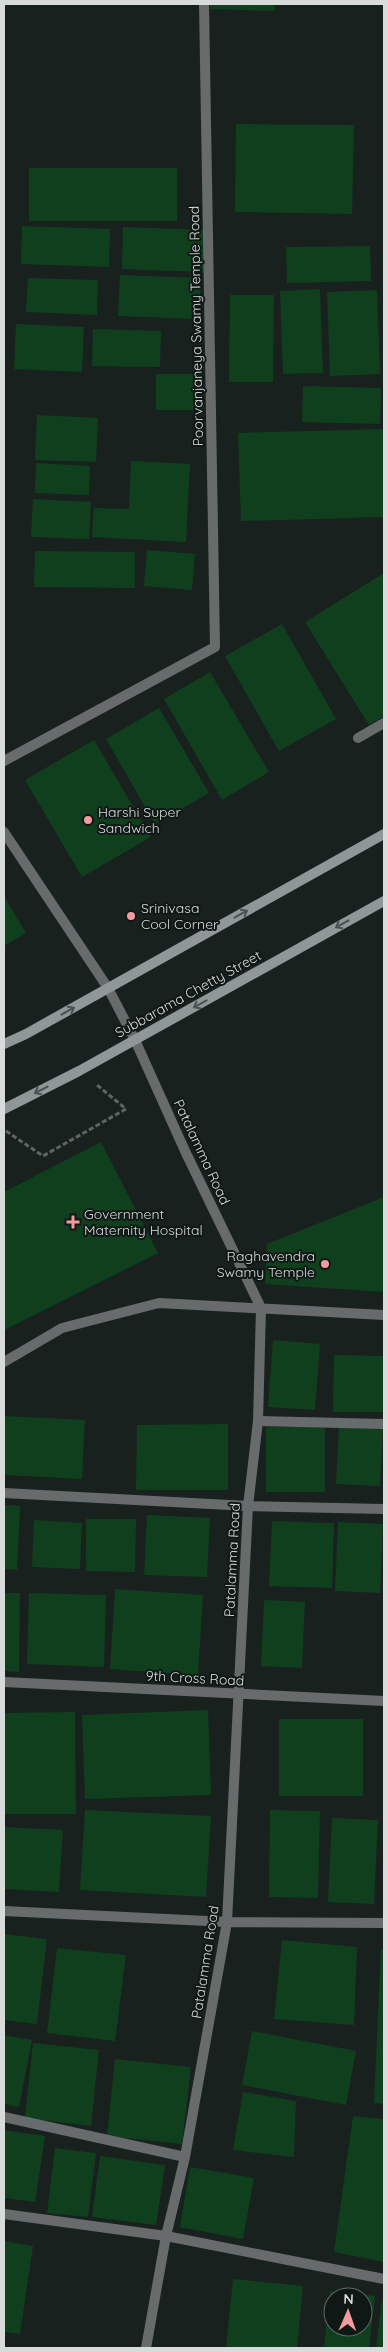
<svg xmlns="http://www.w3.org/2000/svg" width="388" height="2352" viewBox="0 0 388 2352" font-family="Quicksand,sans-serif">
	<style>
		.building { fill: #103f1e; fill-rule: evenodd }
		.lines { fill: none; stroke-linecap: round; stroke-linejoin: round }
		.path { stroke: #5e6564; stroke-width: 3; stroke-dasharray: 5 2.5; stroke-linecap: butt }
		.lane { stroke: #676b6c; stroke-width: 10 }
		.street { stroke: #676b6c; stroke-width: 10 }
		.secondary { stroke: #909799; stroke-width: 10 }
		.oneway { stroke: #4a5151 }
		.poi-dot { fill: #f59b9d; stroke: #101816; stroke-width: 2 }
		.labels { text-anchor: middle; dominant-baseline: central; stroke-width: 4; stroke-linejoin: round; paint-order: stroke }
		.street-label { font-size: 14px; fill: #d7dcdb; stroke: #101816 }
		.poi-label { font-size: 14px; fill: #d7dcdb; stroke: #101816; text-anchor: start }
	</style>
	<rect width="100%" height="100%" fill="#19211f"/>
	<path class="building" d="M210,4H275V11L210,9Z
		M236,124L354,125L352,214L235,212Z
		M29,168H177V221H29Z
		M22,226L110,229L109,267L21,264Z
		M123,227L207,230L205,272L122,269Z
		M370,246L371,281L287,283L286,247Z
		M120,275L201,278L199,319L118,316Z
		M28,278L98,280L97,315L26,312Z
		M320,289L323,373L283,374L280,291Z
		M377,290L380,374L330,376L327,292Z
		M230,295H274L273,382H229Z
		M16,324L84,327L82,372L14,369Z
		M93,329L161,331L160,367L92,366Z
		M156,374H203L204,410H156Z
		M303,386L381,388L380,424L302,422Z
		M37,415L98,418L96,462L35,460Z
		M384,429V517L241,521L238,433Z
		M131,461L190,464L186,542L92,537L94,508L129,509Z
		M36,463L90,466L89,495L35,493Z
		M33,499L91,502L89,539L31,537Z
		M147,550L195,554L192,590L144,586Z
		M35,551L135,552V588L34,587Z
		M384,573V716L369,725L305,622Z
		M282,624L336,719L279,751L225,656Z
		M210,672L269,772L222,800L164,699Z
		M159,708L209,793L155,824L106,739Z
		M94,740L151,837L82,877L25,780Z
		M4,896L26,933L4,946Z
		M101,1142L158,1253L4,1330V1192Z
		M384,1197V1292L265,1284L267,1244Z
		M273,1340L320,1344L315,1410L268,1407Z
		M334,1355L384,1356V1412H333Z
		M4,1416L85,1420L82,1479L4,1475Z
		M228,1424V1490H136L137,1425Z
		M339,1426L383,1428L380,1486L336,1484Z
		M266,1427H325V1492H266Z
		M4,1505L20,1506L17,1570L4,1569Z
		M147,1515L210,1518L207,1577L144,1575Z
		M86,1519H136L135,1572L86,1571Z
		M34,1520L82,1523L80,1569L32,1567Z
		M272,1521L334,1523L332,1588L269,1586Z
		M338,1522L383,1524L380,1593L335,1591Z
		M115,1589L203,1595L198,1675L110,1669Z
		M4,1593H20L19,1672L4,1671Z
		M29,1593L106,1595L104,1667L27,1664Z
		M264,1600L305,1602L302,1668L261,1666Z
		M208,1710L211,1795L85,1799L82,1715Z
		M75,1712L76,1814H4V1713Z
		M279,1719H363V1796H279Z
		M85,1810L211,1816L206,1897L80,1890Z
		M270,1810L320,1811L318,1898L269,1897Z
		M332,1818L378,1820L374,1904L328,1902Z
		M4,1827L63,1830L59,1892L4,1889Z
		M4,1934L47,1939L37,2024L4,2020Z
		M282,1940L357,1947L354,2025L274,2019Z
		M57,1948L126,1955L115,2041L47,2033Z
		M381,1949L384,1950V2104L374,2103Z
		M252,2031L356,2051L346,2105L242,2085Z
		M4,2035L32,2040L19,2107L4,2104Z
		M33,2043L99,2050L91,2126L25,2118Z
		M115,2059L191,2067L182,2144L107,2136Z
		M243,2092L296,2101L294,2157L233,2150Z
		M353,2116L384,2119V2262L334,2252Z
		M4,2130L45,2136L35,2202L4,2198Z
		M55,2148L96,2153L88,2217L47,2213Z
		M100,2156L165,2165L156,2225L92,2217Z
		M190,2167L254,2178L243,2239L180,2227Z
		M4,2241L33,2246L20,2334L4,2332Z
		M233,2279L303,2286L297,2348H226Z
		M330,2291L375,2296L369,2348H324ZM333,2297H363V2327H333Z
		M382,2299H384V2348H376Z"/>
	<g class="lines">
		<path class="path" d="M6,1131L43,1156L126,1109L97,1085"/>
		<path class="lane" d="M358,738L384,723
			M258,1421L384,1424"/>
		<path class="street" d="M4,761L215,647L204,4
			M4,832L108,988L135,1040L185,1151L261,1308L258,1421L248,1506L227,1922L185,2157L166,2236L146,2348
			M4,1362L62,1328L159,1303L384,1315
			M4,1493L248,1506L384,1509
			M4,1682L384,1701
			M4,1911L227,1922L384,1923
			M4,2117L185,2157
			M4,2214L166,2236L384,2279"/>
		<path class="secondary" d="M4,1044L26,1034L384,834
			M4,1109L79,1071L384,901"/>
	</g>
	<defs><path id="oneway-shaft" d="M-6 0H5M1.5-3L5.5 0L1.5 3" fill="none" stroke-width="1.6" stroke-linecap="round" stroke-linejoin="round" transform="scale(1.25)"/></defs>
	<g class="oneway">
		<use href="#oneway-shaft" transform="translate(241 914) rotate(-29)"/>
		<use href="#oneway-shaft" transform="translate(342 924) rotate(151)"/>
		<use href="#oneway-shaft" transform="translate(200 1004) rotate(151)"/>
		<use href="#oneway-shaft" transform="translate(68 1011) rotate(-29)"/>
		<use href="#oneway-shaft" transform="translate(41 1090) rotate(153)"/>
	</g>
	<g class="poi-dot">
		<circle cx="88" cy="820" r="5"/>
		<circle cx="131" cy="916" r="5"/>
		<path d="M70.5 1214.5h5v5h5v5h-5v5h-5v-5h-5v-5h5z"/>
		<circle cx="325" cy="1264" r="5"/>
	</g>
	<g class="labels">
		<g class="street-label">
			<text transform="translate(196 326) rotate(-91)">Poorvanjaneya Swamy Temple Road</text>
			<text transform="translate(188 994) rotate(-29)">Subbarama Chetty Street</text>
			<text transform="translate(202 1152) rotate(65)">Patalamma Road</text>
			<text transform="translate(232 1560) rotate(-87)">Patalamma Road</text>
			<text transform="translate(195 1678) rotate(3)">9th Cross Road</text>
			<text transform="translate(205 1962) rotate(-81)">Patalamma Road</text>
		</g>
		<g class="poi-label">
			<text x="98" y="812">Harshi Super<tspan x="98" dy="16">Sandwich</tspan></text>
			<text x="141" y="908">Srinivasa<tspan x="141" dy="16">Cool Corner</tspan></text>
			<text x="84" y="1214">Government<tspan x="84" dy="16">Maternity Hospital</tspan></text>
			<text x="315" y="1256" text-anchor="end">Raghavendra<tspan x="315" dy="16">Swamy Temple</tspan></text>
		</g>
	</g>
	<rect width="388" height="2352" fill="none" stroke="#d7dcdb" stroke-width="10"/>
	<g transform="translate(348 2312) rotate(2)"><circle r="24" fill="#101816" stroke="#606665"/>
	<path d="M0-4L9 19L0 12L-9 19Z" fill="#f59b9d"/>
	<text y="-8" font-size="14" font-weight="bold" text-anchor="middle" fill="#d7dcdb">N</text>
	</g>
</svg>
